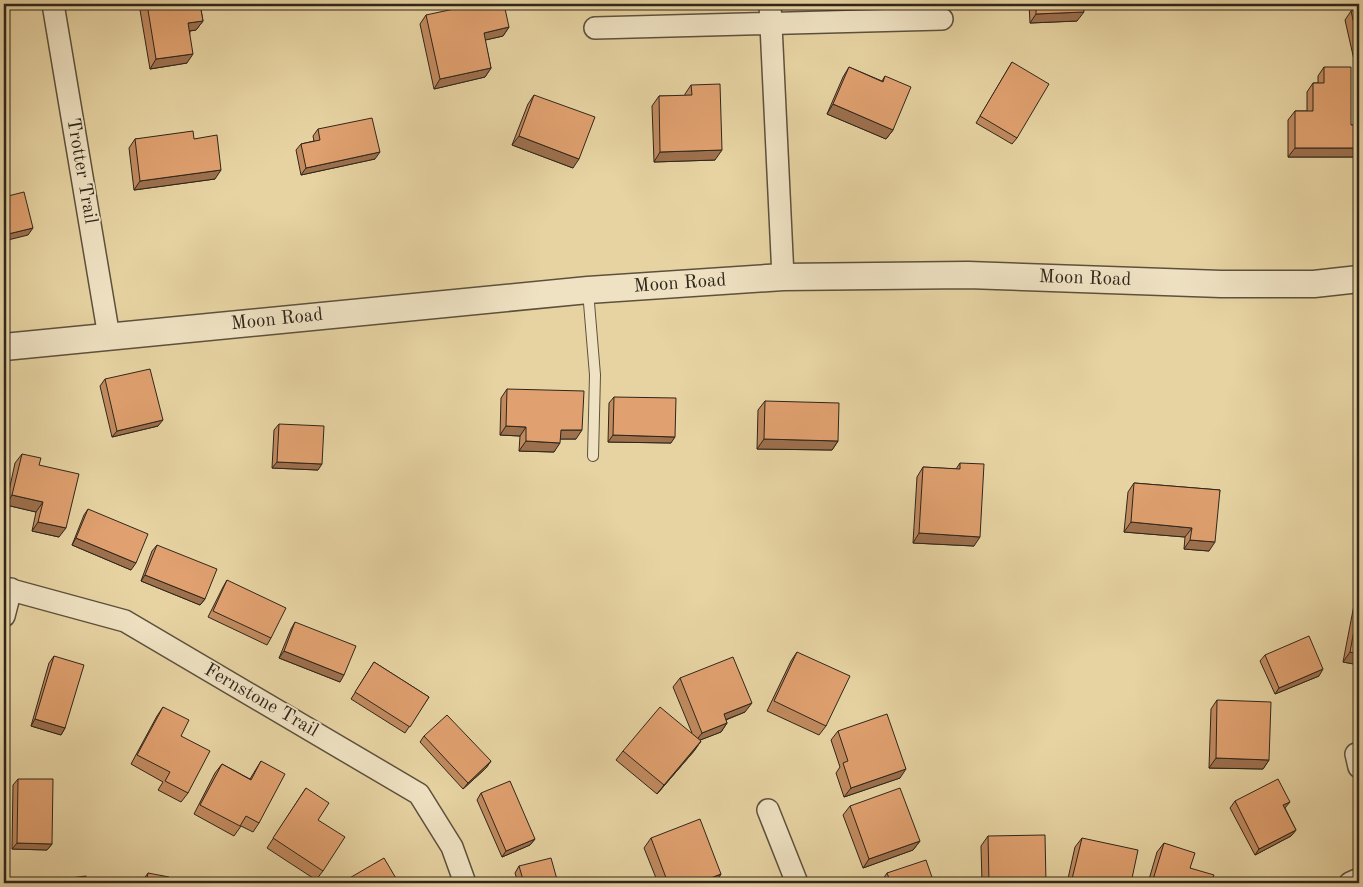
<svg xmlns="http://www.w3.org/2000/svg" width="1363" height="887" viewBox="0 0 1363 887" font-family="'Old Standard TT',serif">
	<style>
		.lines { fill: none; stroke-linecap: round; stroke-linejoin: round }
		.service-casing { stroke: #5d513d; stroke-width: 12 }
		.minor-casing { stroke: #5d513d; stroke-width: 24 }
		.tertiary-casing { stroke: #5d513d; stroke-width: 29 }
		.service { stroke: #efe2c3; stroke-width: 10 }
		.minor { stroke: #efe2c3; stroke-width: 21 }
		.tertiary { stroke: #efe2c3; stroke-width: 26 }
		.wall { fill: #c18a5f; stroke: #2f261b }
		.shaded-wall { fill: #9d704e; stroke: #2f261b }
		.building { fill: #e0a06f; stroke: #2f261b }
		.labels { text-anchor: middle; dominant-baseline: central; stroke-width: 4; stroke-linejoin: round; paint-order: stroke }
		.street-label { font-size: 19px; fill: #2f261b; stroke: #efe2c3 }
	</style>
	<rect width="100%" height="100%" fill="#e7d3a2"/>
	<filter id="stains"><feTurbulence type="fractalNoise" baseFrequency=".004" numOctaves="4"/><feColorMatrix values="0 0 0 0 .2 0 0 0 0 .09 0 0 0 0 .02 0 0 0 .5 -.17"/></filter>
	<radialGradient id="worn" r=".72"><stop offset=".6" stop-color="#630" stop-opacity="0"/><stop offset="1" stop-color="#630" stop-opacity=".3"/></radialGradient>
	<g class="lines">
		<g class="service-casing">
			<path id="service" d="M588,291L595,375L593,456"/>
		</g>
		<g class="minor-casing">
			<path id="minor" d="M53,4L109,337
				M770,4L783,277
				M595,28L942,19
				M4,588L125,621L419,794L452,847L465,883
				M4,616L11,589
				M1356,754L1359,767
				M768,810L797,883
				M1350,883L1359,879"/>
		</g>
		<g class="tertiary-casing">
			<path id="tertiary" d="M4,347L588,290L783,277L968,275L1221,284H1314L1359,279"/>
		</g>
		<use href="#service" class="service"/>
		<use href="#minor" class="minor"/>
		<use href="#tertiary" class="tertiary"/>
	</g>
	<path class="wall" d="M139,4H200L203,21L196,30L190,31L187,63L150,69Z
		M1029,4H1083L1077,21L1030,23Z
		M1359,9V72L1357,73L1345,20L1351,11Z
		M426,15L509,27L503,36L485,40L491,68L485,77L434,89L420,24Z
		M1012,62L1017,138L1012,144L976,123Z
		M849,67L882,81L885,76L893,130L886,139L827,114L843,77Z
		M1324,67L1351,125H1359V151L1355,157H1288V120L1295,111H1307V92L1313,83H1318V76Z
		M691,85L715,160L654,162L652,106L659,96H685V94Z
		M534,95L573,168L512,145L528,104Z
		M318,129L375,159L301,175L296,150L301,144L314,141L313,136Z
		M135,139H194L215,179L134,190L129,148Z
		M105,379L158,426L112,437L100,386Z
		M507,389L576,439H560L554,452L519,451L520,436L500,435L501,398Z
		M614,397L671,443L608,442L609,403Z
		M765,401L838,441L832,450L757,449L758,410Z
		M279,424L318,470L272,468L274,430Z
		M22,454L39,465L59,537L32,531L36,512L6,505L15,463Z
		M960,463L974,546L913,543L917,477L923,467L956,469Z
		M1134,483L1220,490L1209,551L1184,549L1185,537L1124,532L1128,492Z
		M88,509L131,570L72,545L84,515Z
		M157,545L205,599L200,605L141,581L152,551Z
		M227,580L271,638L267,645L208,617L223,587Z
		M1359,598V665L1343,662L1354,605Z
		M295,622L340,682L279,658L291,629Z
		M797,652L826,726L819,735L767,711L791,661Z
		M1265,655L1319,676L1275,694L1260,661Z
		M54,656L65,728L61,735L31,726L49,663Z
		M374,662L429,697L405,733L351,699Z
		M680,678L745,712L726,720L727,723L721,732L700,740L701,741L694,751L657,794L616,760L623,751L692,733L673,687Z
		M1217,700L1269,760L1263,769L1209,768L1211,709Z
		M163,707L181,736L188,793L181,802L158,790L163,782L131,764L157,716Z
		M838,731L900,778L844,797L836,773L840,767L831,740Z
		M424,736L491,761L486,768L463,789L420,742Z
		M261,761L259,823L253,832L241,826L234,836L194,814L215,773L222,764L250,779Z
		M18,779L52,844L47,850L12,849L13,785Z
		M306,788L323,871L316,880L267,848Z
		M481,793L535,839L530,845L502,857L477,800Z
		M1235,801L1285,808L1296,830L1291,836L1255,855L1230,808Z
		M850,806L920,841L913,850L863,868L843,815Z
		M988,836L1046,883H982L981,846Z
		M651,838L721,874L715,883H658L644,848Z
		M1082,838L1131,883H1067L1075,847Z
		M1164,843L1190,868L1211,883H1148L1157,852Z
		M519,866L558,883H518L515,873Z
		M148,873L168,883H142L143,880Z
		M887,873L934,883H881V882Z"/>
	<path class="shaded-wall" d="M1084,12L1077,21L1030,23L1036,14Z
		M203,21L196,30L182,32L188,23Z
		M509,27L503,36L477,42L484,33Z
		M193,54L187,63L150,69L156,59Z
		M491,68L485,77L434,89L440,79Z
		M833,104L893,130L886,139L827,114Z
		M519,136L579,159L573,168L512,145Z
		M1295,148H1359V151L1355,157H1288Z
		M722,150L715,160L654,162L660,152Z
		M380,152L375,159L301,175L306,168Z
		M221,170L215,179L134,190L140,181Z
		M33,228L28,235L4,241V235Z
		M163,420L158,426L112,437L117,431Z
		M506,426L526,427L520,436L500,435Z
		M561,430H582L576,439H554Z
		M613,435L675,437L671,443L608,442Z
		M764,439L838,441L832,450L757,449Z
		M526,441L560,443L554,452L519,451Z
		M277,462L322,464L318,470L272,468Z
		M12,495L43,502L36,512L6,505Z
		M38,522L66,528L59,537L32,531Z
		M1131,522L1192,528L1185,537L1124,532Z
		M919,533L980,537L974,546L913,543Z
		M76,538L136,563L131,570L72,545Z
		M1190,540L1215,542L1209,551L1184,549Z
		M145,575L205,599L200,605L141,581Z
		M284,651L344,675L340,682L279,658Z
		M1350,652L1359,654V665L1343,662Z
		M1323,669L1319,676L1275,694L1279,688Z
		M752,703L745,712L717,723L724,714Z
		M35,719L65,728L61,735L31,726Z
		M727,723L721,732L695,742L702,733Z
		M701,741L694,751L657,794L664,785Z
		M1216,758L1269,760L1263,769L1209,768Z
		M491,761L486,768L463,789L468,783Z
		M906,769L900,778L844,797L851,788Z
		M1290,802L1285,808L1279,812L1283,805Z
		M1296,830L1291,836L1255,855L1259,849Z
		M535,839L530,845L502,857L506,851Z
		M920,841L913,850L863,868L869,859Z
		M17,843L52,844L47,850L12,849Z
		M721,874L715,883H698Z"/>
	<path class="building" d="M147,4H200L203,21L188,23L193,54L156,59Z
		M477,4H504L509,27L484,33L491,68L440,79L426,15Z
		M1036,4H1083L1084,12L1036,14Z
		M1359,9V45L1351,11Z
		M1012,62L1049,84L1017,138L980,116Z
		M849,67L883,82L885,76L911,87L893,130L833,104Z
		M1324,67H1351V125H1359V148H1295V111H1313V83H1324Z
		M720,84L722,150L660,152L659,96L692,95L691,85Z
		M534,95L595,117L579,159L519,136Z
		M372,118L380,152L306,168L301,144L320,140L318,129Z
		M193,131L194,139L217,135L221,170L140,181L135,139Z
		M24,192L33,228L4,235V197Z
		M150,369L163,420L117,431L105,379Z
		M507,389L584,391L582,430H561L560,443L526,441V427L506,426Z
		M614,397L676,398L675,437L613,435Z
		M765,401L839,403L838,441L764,439Z
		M279,424L324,426L322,464L277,462Z
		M22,454L41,458L39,465L79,474L66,528L38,522L43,502L12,495Z
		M960,463L984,464L980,537L919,533L923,467L960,469Z
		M1134,483L1220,490L1215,542L1190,540L1192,528L1131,522Z
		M88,509L148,534L136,563L76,538Z
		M157,545L217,569L205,599L145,575Z
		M227,580L286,608L271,638L213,611Z
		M1359,603V654L1350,652Z
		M295,622L356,646L344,675L284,651Z
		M1309,636L1323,669L1279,688L1265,655Z
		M797,652L850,676L826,726L774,701Z
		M54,656L84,665L65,728L35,719Z
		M733,657L752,703L724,714L727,723L702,733L680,678Z
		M374,662L429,697L410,727L355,692Z
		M1217,700L1271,702L1269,760L1216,758Z
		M163,707L189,720L181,736L210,751L188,793L165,781L170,772L137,755Z
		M660,707L701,741L664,785L623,751Z
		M887,714L906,769L851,788L843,763L848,761L838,731Z
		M447,715L491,761L468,783L424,736Z
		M261,761L285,774L259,823L246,816L240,826L200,805L222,764L251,780Z
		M18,779H53L52,844L17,843Z
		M1278,779L1290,802L1283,805L1296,830L1259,849L1235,801Z
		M510,781L535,839L506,851L481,793Z
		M306,788L329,803L318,820L345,837L323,871L273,838Z
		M900,788L920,841L869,859L850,806Z
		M700,819L721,874L698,883H668L651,838Z
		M1045,835L1046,883H989L988,836Z
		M1082,838L1138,850L1131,883H1071Z
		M1164,843L1195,853L1190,868L1214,875L1211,883H1152Z
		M384,858L397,880L392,883H341Z
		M551,858L558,883H524L519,866Z
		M926,860L934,883H891L887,873Z
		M148,873L169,877L168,883H146Z
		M86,876L87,883H40V882Z"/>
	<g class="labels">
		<g class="street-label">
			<text transform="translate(81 171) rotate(80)">Trotter Trail</text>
			<text transform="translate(1085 279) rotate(2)">Moon Road</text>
			<text transform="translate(680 284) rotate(-4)">Moon Road</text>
			<text transform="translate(277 320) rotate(-6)">Moon Road</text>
			<text transform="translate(261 701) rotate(30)">Fernstone Trail</text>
		</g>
	</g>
	<rect width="1363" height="887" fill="none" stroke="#e7d3a2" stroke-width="20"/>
	<rect x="5" y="5" width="1353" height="877" fill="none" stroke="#2f261b" stroke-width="2.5"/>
	<rect x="10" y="10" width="1343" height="867" fill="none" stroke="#2f261b"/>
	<rect width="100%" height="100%" filter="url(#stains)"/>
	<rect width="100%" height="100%" fill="url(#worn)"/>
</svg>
